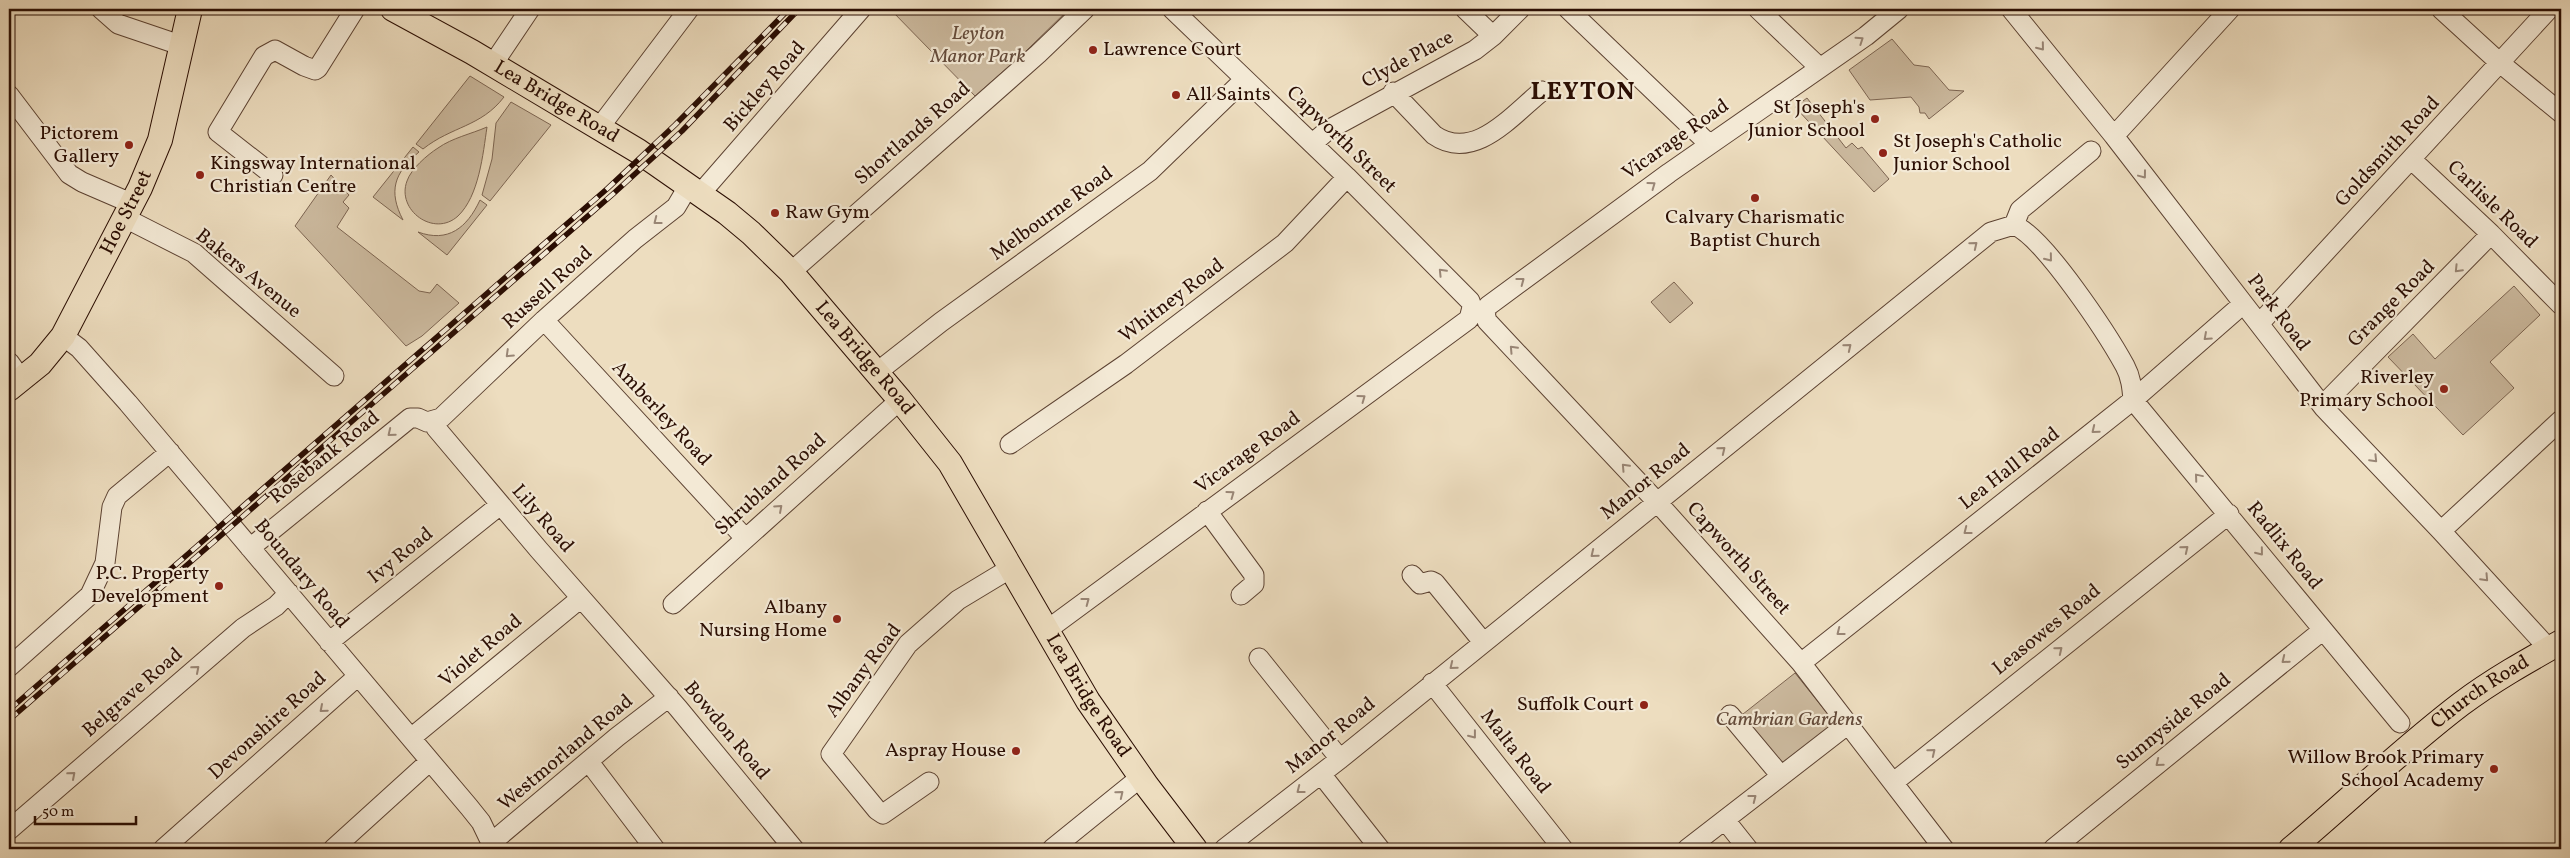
<svg xmlns="http://www.w3.org/2000/svg" width="2570" height="858" viewBox="0 0 2570 858" font-family="Vollkorn,serif">
	<style>
		.green { fill: #ccba9f; stroke: #7c6451 }
		.lines { fill: none; stroke-linecap: round; stroke-linejoin: round }
		.minor-casing { stroke: #5c4232; stroke-width: 21 }
		.major-casing { stroke: #2b0e03; stroke-width: 26 }
		.minor { stroke: #f3e9d5; stroke-width: 19 }
		.major { stroke: #edddbf; stroke-width: 24 }
		.rail-casing { stroke: #2b0e03; stroke-width: 5.5 }
		.rail { stroke: #f3e9d5; stroke-width: 4; stroke-dasharray: 11; stroke-linecap: butt }
		.oneway { stroke: #998676 }
		.poi-dot { fill: #8f2418; stroke: #f3e9d5; stroke-width: 2 }
		.labels { text-anchor: middle; dominant-baseline: central; stroke-width: 4.5; stroke-linejoin: round; paint-order: stroke }
		.park-label { font-size: 20px; font-style: italic; fill: #634a3a; stroke: #f3e9d5 }
		.poi-label { font-size: 20px; fill: #2b0e03; stroke: #f3e9d5; text-anchor: end }
		.street-label { font-size: 20px; fill: #2b0e03; stroke: #f3e9d5 }
		.district-label { font-size: 25px; font-weight: bold; letter-spacing: 1px; fill: #2b0e03; stroke: #f3e9d5 }
	</style>
	<rect width="100%" height="100%" fill="#edddbf"/>
	<filter id="stains"><feTurbulence type="fractalNoise" baseFrequency=".004" numOctaves="4"/><feColorMatrix values="0 0 0 0 .2 0 0 0 0 .09 0 0 0 0 .02 0 0 0 .5 -.17"/></filter>
	<radialGradient id="worn" r=".72"><stop offset=".6" stop-color="#630" stop-opacity="0"/><stop offset="1" stop-color="#630" stop-opacity=".3"/></radialGradient>
	<path class="green" d="M890,9H1069L1026,51L975,96Z
		M1892,39L1914,65L1929,67L1949,90L1964,91L1929,119L1925,113H1920L1919,107L1911,97L1870,100L1849,70Z
		M470,76L504,97C481,127 452,126 423,149L416,144Z
		M1807,98L1846,148L1852,143L1858,149L1862,147L1889,179L1874,192L1795,107Z
		M511,102L551,125L490,201L482,195L492,159L496,123Z
		M487,127C483,154 479,196 458,216C434,238 396,210 407,181C411,169 427,155 438,148C452,138 471,134 487,127Z
		M413,147L419,152C394,173 388,191 403,220L373,197Z
		M331,175L349,195L343,202L349,208L337,227L419,291L430,293L437,284L459,303L422,336L406,346L295,226Z
		M480,200L487,205L447,255L418,232C448,243 467,228 480,200Z
		M1674,282L1693,303L1670,323L1651,302Z
		M2514,286L2540,315L2490,362L2514,388L2463,435L2388,357L2413,334L2435,359Z
		M1795,673L1831,718L1832,725L1780,769L1738,718Z"/>
	<g class="lines">
		<g class="minor-casing">
			<path id="minor" d="M101,9L118,24L180,45
				M1465,9L1493,36
				M1568,9L1709,144
				M1758,9L1819,67
				M1899,9L1866,36L1669,173L1488,306L1485,313L1487,321L1658,503L1801,663L1944,849
				M2011,9L2114,136L2324,408L2441,531L2549,649
				M2441,9L2500,63L2561,113
				M493,64L530,9
				M1393,92L1434,135C1474,163 1512,115 1542,91
				M9,95L69,174L82,182L133,204
				M599,128L689,9
				M2114,136L2230,9
				M1313,143L1328,130L1475,50L1493,36L1520,9
				M2412,160L2491,234L2561,305
				M273,175L218,132L264,56L275,50L304,66L315,70L318,68L355,9
				M700,194L861,9
				M125,218L194,253L334,376
				M2014,225C2044,237 2108,335 2125,366C2131,377 2132,388 2133,400
				M2014,225L2020,210L2091,151
				M791,272L1038,54L1085,9
				M544,320L745,538
				M2259,324L2549,9
				M63,336L79,348L128,403L469,807L481,822L494,849
				M9,362L22,380
				M876,373L941,322L1150,171L1245,79
				M2133,400L2400,723
				M2323,405L2491,234
				M434,422L436,428L539,550L678,708L794,849
				M1010,444L1126,364L1285,243L1347,177
				M1207,511L1254,575V584L1241,595
				M2441,531L2561,420
				M250,548L410,418H418L427,422L441,418L544,320L635,239L676,207L689,185
				M1412,575L1420,584L1431,581L1435,583L1483,642
				M673,604L900,400
				M1047,630L1469,319L1472,307L1470,301L1347,177L1172,9
				M329,642L500,505
				M1259,658L1340,759
				M1801,663L2133,400L2243,304
				M9,667L90,595L105,563L112,507L117,496L170,452
				M1432,683L1563,849
				M1730,715L1781,776
				M411,738L581,598
				M589,762L655,849
				M1321,774L1380,849
				M929,782L883,814L877,810L831,754L908,644L958,600L1011,568
				M1894,782L2229,514
				M1725,820L1748,849
				M9,830L243,628L276,606L289,593
				M491,843L617,737L669,697
				M163,849L358,676
				M333,849L430,761
				M1052,849L1141,777
				M1224,849L1340,759L1991,232L2014,225
				M1687,849L1847,725
				M2053,849L2323,630"/>
		</g>
		<g class="major-casing">
			<g id="major">
				<path id="s1" d="M393,9L472,52L638,151L727,213L751,233L791,272L900,400L950,463L1088,701L1147,786L1195,849"/>
				<path id="s2" d="M9,389L40,364L63,336L140,188L160,140L190,9"/>
				<path id="s3" d="M2291,849C2348,801 2402,749 2461,704C2493,680 2527,661 2561,642"/>
			</g>
		</g>
		<use href="#minor" class="minor"/>
		<use href="#major" class="major"/>
		<g class="rail-casing">
			<path id="rail" d="M9,710L608,188L675,125L789,9
				M9,720L613,194L682,131L799,9"/>
		</g>
		<use href="#rail" class="rail"/>
	</g>
	<defs><path id="oneway-chevron" d="M-2-3.5L2.5 0L-2 3.5" fill="none" stroke-width="1.6" stroke-linecap="round" stroke-linejoin="round" transform="scale(1.25)"/></defs>
	<g class="oneway">
		<use href="#oneway-chevron" transform="translate(1860 40) rotate(-34)"/>
		<use href="#oneway-chevron" transform="translate(2041 47) rotate(51)"/>
		<use href="#oneway-chevron" transform="translate(2143 175) rotate(53)"/>
		<use href="#oneway-chevron" transform="translate(1652 185) rotate(-36)"/>
		<use href="#oneway-chevron" transform="translate(657 221) rotate(142)"/>
		<use href="#oneway-chevron" transform="translate(1974 245) rotate(-39)"/>
		<use href="#oneway-chevron" transform="translate(2049 258) rotate(51)"/>
		<use href="#oneway-chevron" transform="translate(2458 269) rotate(134)"/>
		<use href="#oneway-chevron" transform="translate(1442 272) rotate(-134)"/>
		<use href="#oneway-chevron" transform="translate(1521 281) rotate(-37)"/>
		<use href="#oneway-chevron" transform="translate(2207 337) rotate(138)"/>
		<use href="#oneway-chevron" transform="translate(1848 347) rotate(-39)"/>
		<use href="#oneway-chevron" transform="translate(1513 349) rotate(-133)"/>
		<use href="#oneway-chevron" transform="translate(509 354) rotate(136)"/>
		<use href="#oneway-chevron" transform="translate(1362 398) rotate(-36)"/>
		<use href="#oneway-chevron" transform="translate(2095 430) rotate(141)"/>
		<use href="#oneway-chevron" transform="translate(391 433) rotate(141)"/>
		<use href="#oneway-chevron" transform="translate(1722 450) rotate(-39)"/>
		<use href="#oneway-chevron" transform="translate(2374 459) rotate(46)"/>
		<use href="#oneway-chevron" transform="translate(1625 467) rotate(-133)"/>
		<use href="#oneway-chevron" transform="translate(2198 477) rotate(-130)"/>
		<use href="#oneway-chevron" transform="translate(1231 494) rotate(-36)"/>
		<use href="#oneway-chevron" transform="translate(779 508) rotate(-42)"/>
		<use href="#oneway-chevron" transform="translate(1967 531) rotate(142)"/>
		<use href="#oneway-chevron" transform="translate(2185 549) rotate(-39)"/>
		<use href="#oneway-chevron" transform="translate(2260 552) rotate(51)"/>
		<use href="#oneway-chevron" transform="translate(1594 554) rotate(141)"/>
		<use href="#oneway-chevron" transform="translate(2485 578) rotate(47)"/>
		<use href="#oneway-chevron" transform="translate(1086 601) rotate(-37)"/>
		<use href="#oneway-chevron" transform="translate(1840 632) rotate(142)"/>
		<use href="#oneway-chevron" transform="translate(2059 650) rotate(-39)"/>
		<use href="#oneway-chevron" transform="translate(2285 660) rotate(141)"/>
		<use href="#oneway-chevron" transform="translate(1453 666) rotate(141)"/>
		<use href="#oneway-chevron" transform="translate(196 669) rotate(-41)"/>
		<use href="#oneway-chevron" transform="translate(323 709) rotate(139)"/>
		<use href="#oneway-chevron" transform="translate(1473 735) rotate(52)"/>
		<use href="#oneway-chevron" transform="translate(1932 752) rotate(-39)"/>
		<use href="#oneway-chevron" transform="translate(2159 763) rotate(141)"/>
		<use href="#oneway-chevron" transform="translate(72 775) rotate(-41)"/>
		<use href="#oneway-chevron" transform="translate(1300 790) rotate(142)"/>
		<use href="#oneway-chevron" transform="translate(1120 794) rotate(-39)"/>
		<use href="#oneway-chevron" transform="translate(1753 798) rotate(-38)"/>
	</g>
	<g class="poi-dot">
		<circle cx="1093" cy="50" r="5"/>
		<circle cx="1176" cy="95" r="5"/>
		<circle cx="1875" cy="119" r="5"/>
		<circle cx="129" cy="145" r="5"/>
		<circle cx="1883" cy="153" r="5"/>
		<circle cx="200" cy="175" r="5"/>
		<circle cx="1755" cy="198" r="5"/>
		<circle cx="775" cy="213" r="5"/>
		<circle cx="2444" cy="389" r="5"/>
		<circle cx="219" cy="586" r="5"/>
		<circle cx="837" cy="619" r="5"/>
		<circle cx="1644" cy="705" r="5"/>
		<circle cx="1016" cy="751" r="5"/>
		<circle cx="2494" cy="769" r="5"/>
	</g>
	<g class="labels">
		<g class="park-label">
			<text x="978" y="34">Leyton<tspan x="978" dy="23">Manor Park</tspan></text>
			<text x="1789" y="720">Cambrian Gardens</text>
		</g>
		<g class="poi-label">
			<text x="1103" y="50" text-anchor="start">Lawrence Court</text>
			<text x="1186" y="95" text-anchor="start">All Saints</text>
			<text x="1865" y="108">St Joseph's<tspan x="1865" dy="23">Junior School</tspan></text>
			<text x="119" y="134">Pictorem<tspan x="119" dy="23">Gallery</tspan></text>
			<text x="1893" y="142" text-anchor="start">St Joseph's Catholic<tspan x="1893" dy="23">Junior School</tspan></text>
			<text x="210" y="164" text-anchor="start">Kingsway International<tspan x="210" dy="23">Christian Centre</tspan></text>
			<text x="785" y="213" text-anchor="start">Raw Gym</text>
			<text x="1755" y="218" text-anchor="middle">Calvary Charismatic<tspan x="1755" dy="23">Baptist Church</tspan></text>
			<text x="2434" y="378">Riverley<tspan x="2434" dy="23">Primary School</tspan></text>
			<text x="209" y="574">P.C. Property<tspan x="209" dy="23">Development</tspan></text>
			<text x="827" y="608">Albany<tspan x="827" dy="23">Nursing Home</tspan></text>
			<text x="1634" y="705">Suffolk Court</text>
			<text x="1006" y="751">Aspray House</text>
			<text x="2484" y="758">Willow Brook Primary<tspan x="2484" dy="23">School Academy</tspan></text>
		</g>
		<g class="street-label">
			<text transform="translate(1408 60) rotate(-28)">Clyde Place</text>
			<text transform="translate(765 87) rotate(-49)">Bickley Road</text>
			<text stroke="none"><textPath href="#s1" startOffset="188">Lea Bridge Road</textPath></text>
			<text transform="translate(913 134) rotate(-41)">Shortlands Road</text>
			<text transform="translate(1341 140) rotate(44)">Capworth Street</text>
			<text transform="translate(1676 140) rotate(-35)">Vicarage Road</text>
			<text transform="translate(2388 152) rotate(-47)">Goldsmith Road</text>
			<text transform="translate(2492 205) rotate(44)">Carlisle Road</text>
			<text stroke="none"><textPath href="#s2" startOffset="215">Hoe Street</textPath></text>
			<text transform="translate(1052 214) rotate(-36)">Melbourne Road</text>
			<text transform="translate(248 274) rotate(39)">Bakers Avenue</text>
			<text transform="translate(548 288) rotate(-42)">Russell Road</text>
			<text transform="translate(1172 301) rotate(-37)">Whitney Road</text>
			<text transform="translate(2392 304) rotate(-45)">Grange Road</text>
			<text transform="translate(2278 313) rotate(53)">Park Road</text>
			<text stroke="none"><textPath href="#s1" startOffset="592">Lea Bridge Road</textPath></text>
			<text transform="translate(661 414) rotate(47)">Amberley Road</text>
			<text transform="translate(1248 453) rotate(-36)">Vicarage Road</text>
			<text transform="translate(325 458) rotate(-39)">Rosebank Road</text>
			<text transform="translate(2010 469) rotate(-38)">Lea Hall Road</text>
			<text transform="translate(1646 482) rotate(-39)">Manor Road</text>
			<text transform="translate(771 485) rotate(-42)">Shrubland Road</text>
			<text transform="translate(542 519) rotate(49)">Lily Road</text>
			<text transform="translate(2284 546) rotate(51)">Radlix Road</text>
			<text transform="translate(401 556) rotate(-39)">Ivy Road</text>
			<text transform="translate(1738 559) rotate(48)">Capworth Street</text>
			<text transform="translate(301 574) rotate(50)">Boundary Road</text>
			<text transform="translate(2047 630) rotate(-39)">Leasowes Road</text>
			<text transform="translate(481 651) rotate(-40)">Violet Road</text>
			<text transform="translate(864 671) rotate(-53)">Albany Road</text>
			<text transform="translate(133 693) rotate(-41)">Belgrave Road</text>
			<text stroke="none"><textPath href="#s3" startOffset="246">Church Road</textPath></text>
			<text stroke="none"><textPath href="#s1" startOffset="998">Lea Bridge Road</textPath></text>
			<text transform="translate(2174 722) rotate(-39)">Sunnyside Road</text>
			<text transform="translate(268 726) rotate(-42)">Devonshire Road</text>
			<text transform="translate(726 731) rotate(50)">Bowdon Road</text>
			<text transform="translate(1331 736) rotate(-39)">Manor Road</text>
			<text transform="translate(1515 752) rotate(52)">Malta Road</text>
			<text transform="translate(566 753) rotate(-40)">Westmorland Road</text>
		</g>
		<g class="district-label">
			<text x="1583" y="92">LEYTON</text>
		</g>
	</g>
	<rect width="2570" height="858" fill="none" stroke="#edddbf" stroke-width="30"/>
	<rect x="10" y="10" width="2550" height="838" fill="none" stroke="#2b0e03" stroke-width="2.5"/>
	<rect x="15" y="15" width="2540" height="828" fill="none" stroke="#2b0e03"/>
	<path d="M35 816v8h101v-8" fill="none" stroke="#2b0e03" stroke-width="2.5"/>
	<text x="42" y="816" font-size="15" fill="#2b0e03" stroke="#f3e9d5" stroke-width="4" paint-order="stroke">50 m</text>
	<rect width="100%" height="100%" filter="url(#stains)"/>
	<rect width="100%" height="100%" fill="url(#worn)"/>
</svg>
